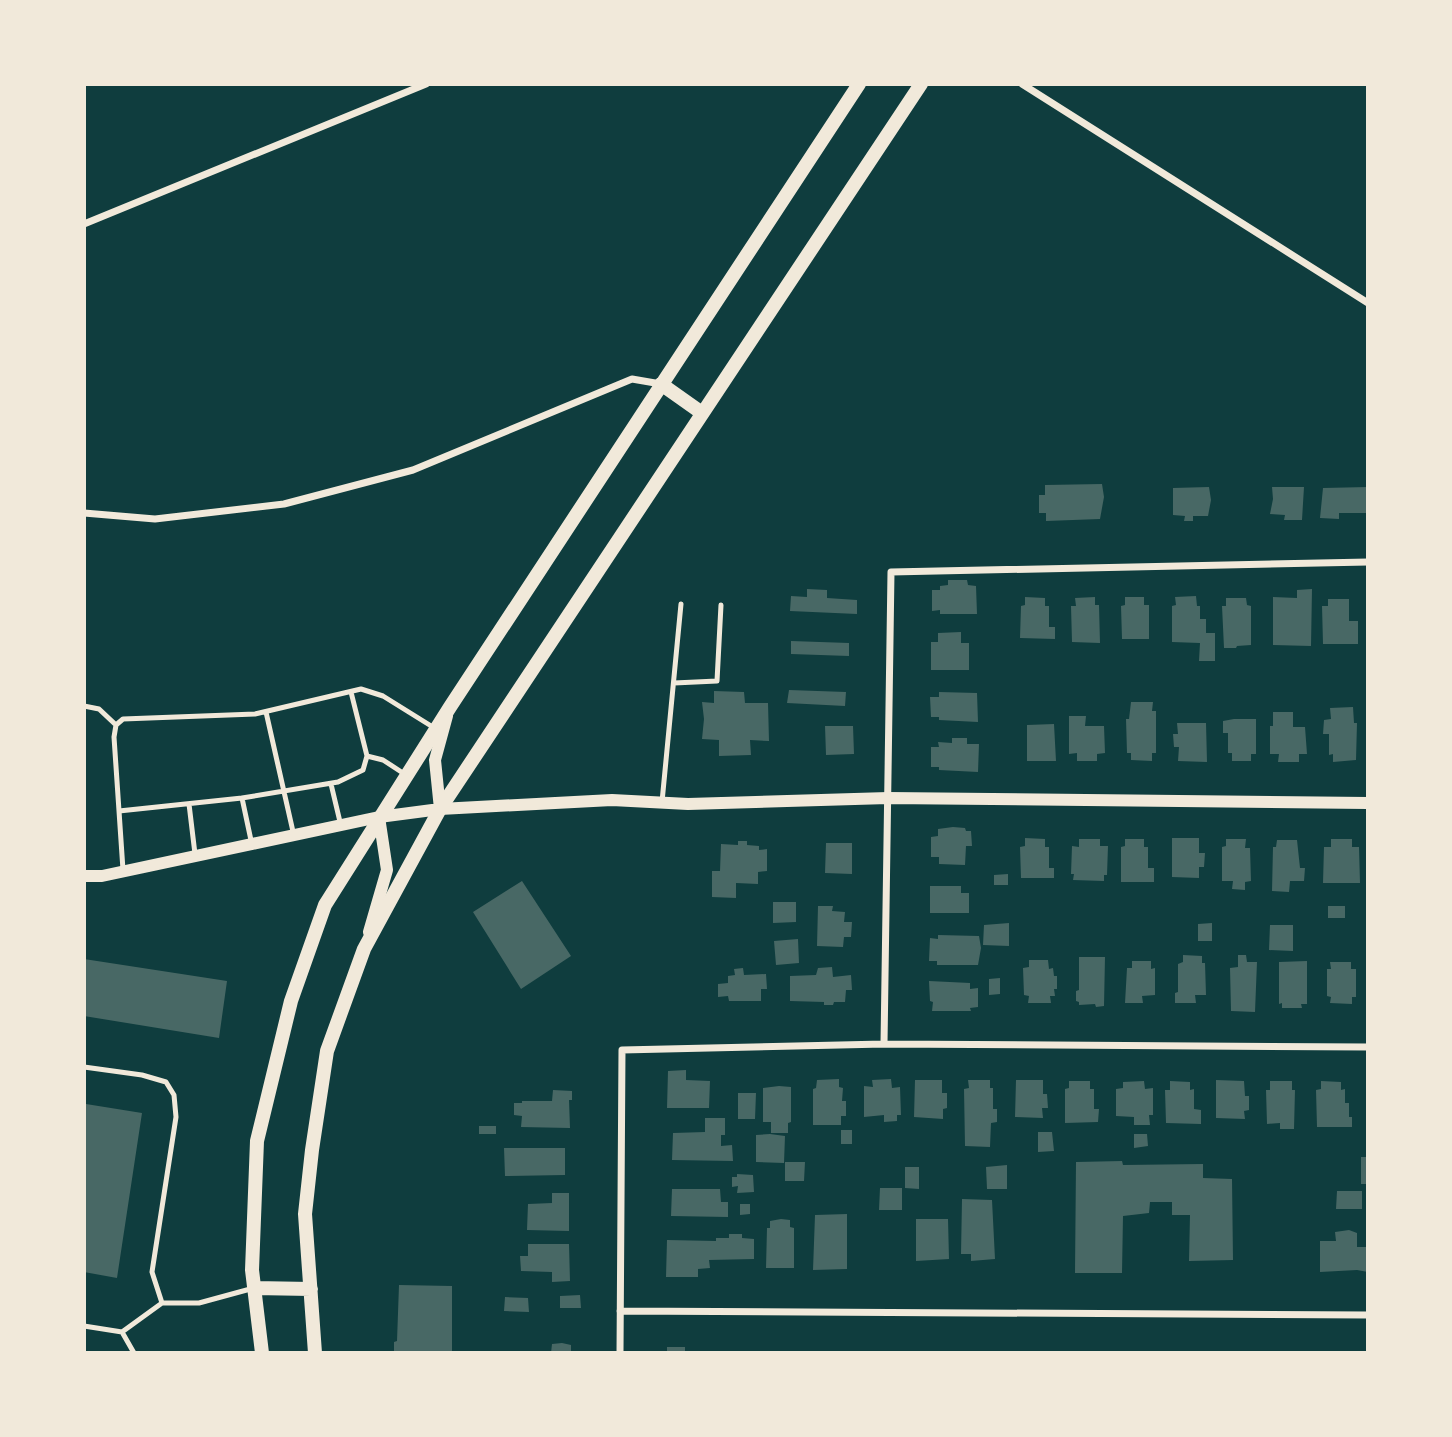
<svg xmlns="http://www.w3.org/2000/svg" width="1452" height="1437" font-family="'Work Sans',sans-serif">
  <rect width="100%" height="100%" fill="#0f3d3e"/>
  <path fill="#486865" d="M1102 484 1104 497 1100 519 1046 521V513H1039V495H1045V485Z
    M1209 487 1211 500 1208 516H1193V521H1184L1185 516 1173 515V488Z
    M1272 487H1304L1302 520H1284L1285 515 1270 514 1273 499Z
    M1368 487V513H1339V519L1320 518 1323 488Z
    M948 580H967L968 585 976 586 977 614H940V610L932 611V590H940V586L948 585Z
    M807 589 827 590V598L857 600V614L790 611 791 596 807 597Z
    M1312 589 1311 646 1273 645V597L1297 598V590Z
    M1196 596 1197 606H1200V619H1206V633H1215V661H1199L1200 643 1172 642V606L1176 605 1175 597Z
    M1025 597 1045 598V606H1049V627H1055V639L1020 638 1021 606 1025 605Z
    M1095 597V605H1099L1100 643 1072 642 1071 606H1076L1075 598Z
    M1125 597H1144V605H1149V639H1122L1121 606 1125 605Z
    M1226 598H1246L1247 605 1251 606V645L1237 646 1236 648H1224L1222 606H1226Z
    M1328 599H1349V621H1358V644H1323L1322 606H1328Z
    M961 632V643H969V670H931V642H938V633Z
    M791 641 849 643V656L791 654Z
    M789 690 846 692 845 706 787 703Z
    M714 691 744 692 745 703H768L769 741 750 740 751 755 719 756V740L702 739 704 719 702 702 714 703Z
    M939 692 977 693 978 722 939 720V717H931L930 697H939Z
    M1131 702H1153L1152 711H1156V753H1152V761L1131 760V753H1127L1126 719H1129Z
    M1353 707 1354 723H1357L1356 760 1333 762V754L1329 755V734H1323L1324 720 1331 719 1330 708Z
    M1273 712H1293V727H1305L1307 754H1299V762H1278L1279 754H1270V726H1273Z
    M1069 716H1086L1085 726H1104L1105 753 1097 754V761H1077V753L1069 754Z
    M1234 719H1256V754H1251V761H1232V753H1228V733H1223V721Z
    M1177 723H1206L1207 762 1178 761 1179 747H1174L1173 734H1178Z
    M1054 724 1056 761H1027V725Z
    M825 726H853L854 754 826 755Z
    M952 738H967V744H979L978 772 939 770V767H931V747H939L938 742 952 743Z
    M953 827 965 828 966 831H971L972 846H966L965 865 939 864V857H931V837L938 836V829Z
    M1025 838 1045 839V847H1049V868H1054V878H1021L1020 847 1025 846Z
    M1172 838H1199V853H1205L1204 867H1199V878L1172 877Z
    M1079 839H1100V846H1108L1107 875H1104V881L1073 880 1074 874H1071L1072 846 1079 847Z
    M1125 839H1144V847H1148V868H1154V882H1121V847L1125 846Z
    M1226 839H1246L1245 848H1250L1251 881 1245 882V890L1232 889 1233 881H1222V847L1226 846Z
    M1331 839H1352V847H1359L1360 883H1323L1324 847H1331Z
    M1277 840H1297L1300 868H1305L1304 881H1290L1289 892 1272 891 1273 847H1276Z
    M738 841H747V845L759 846V850L767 849V871L758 872V884L736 883V898L712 897V871H720L721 844 738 845Z
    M826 843H852V874L825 873Z
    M1008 874V885H994V875Z
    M522 881 571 956 521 989 473 912Z
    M930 886H961V893H969V913H930Z
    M773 902H796V922L773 923Z
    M818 906H833L832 911 845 912 844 922H852L851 937H844L843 947 817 946Z
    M1328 906H1345V918H1328Z
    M1009 923V946L983 945 984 925Z
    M1212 923V941H1198V924Z
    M1270 925H1293V951L1269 950Z
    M938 935 979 936 981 948 978 965H937V961H929L930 938 938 939Z
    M798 939 799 963 776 965 774 941Z
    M1183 955 1202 956V963H1205L1206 995H1195L1196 1003H1175V993L1178 992V964L1183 962Z
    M1238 955H1246L1247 962H1257L1255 1012 1231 1011 1230 968 1238 967Z
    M1079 957H1105L1104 1006 1096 1007 1095 1004 1079 1005V1002L1076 1001V991L1079 990Z
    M84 959 227 981 219 1038 84 1016Z
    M1029 960H1048L1049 969 1053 968 1054 976H1057V989H1054L1055 996H1050L1051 1003H1028L1029 996 1024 995 1023 968 1029 967Z
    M1132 961H1151V969L1155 968V995L1142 996 1143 1003H1125L1127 968H1132Z
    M1307 961V1004H1301L1302 1008H1282V1003L1279 1004V962Z
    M1330 962H1351V969H1356V997H1352V1004L1330 1003 1331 997 1327 996V969H1331Z
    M832 967 833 977 851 975 852 990H846L845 1002H834L833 1005H824V1002L790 1001V976L816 975 818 968Z
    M743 968 744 975 766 974 767 989H761V1001H729L728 996 718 997V984L728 983V976L735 975 734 969Z
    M1000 978V994L989 995V979Z
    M929 981 970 983V989L978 988V1007L970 1008 971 1011H932L933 1002 930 1001Z
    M686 1070V1080L710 1081 709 1108H667L668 1071Z
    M839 1079V1087L843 1088 842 1101H846V1116H841V1125H813V1089L816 1088 817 1080Z
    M891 1079 892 1088 900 1087 901 1115H897V1121L884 1122V1115L864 1117V1086L873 1087 872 1080Z
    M915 1080H942V1093H947V1108L943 1109V1119L914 1117Z
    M968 1080H990V1088H993V1109H997V1122L991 1123 990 1147 965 1146 964 1089 969 1088Z
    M1016 1080H1043V1094H1047L1048 1108H1042L1043 1118 1015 1117Z
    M1216 1080 1244 1081 1245 1096H1249V1110L1244 1111 1245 1119 1216 1118Z
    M1069 1081H1090V1089H1094V1109H1099L1098 1122 1065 1123V1089L1069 1088Z
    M1144 1081 1145 1089 1153 1088V1115H1149L1150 1125H1134V1117L1116 1116V1089L1123 1088V1082Z
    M1170 1081 1190 1082V1090L1194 1089V1109L1201 1110V1124L1166 1123 1165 1090H1170Z
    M1270 1081H1292V1090H1295L1294 1129H1280V1123L1267 1124 1266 1090H1270Z
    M1321 1081 1341 1082V1090L1345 1089V1103H1349V1117H1352V1127H1317L1316 1090 1321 1089Z
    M779 1086 791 1087V1122L788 1123V1133H771V1122H763V1088Z
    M553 1090 572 1091V1100H569L570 1128 521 1127 522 1116 514 1115V1103H522V1101H552Z
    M738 1093H756L755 1119H738Z
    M86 1104 142 1113 117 1278 84 1272V1119Z
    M705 1118H725V1135H721V1146L732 1145 733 1161 672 1160 673 1133 705 1132Z
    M479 1126H496V1134H479Z
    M841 1130H852V1144H841Z
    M1038 1132H1052L1054 1151 1038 1152Z
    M770 1134 785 1136 784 1163 756 1162V1135Z
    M1134 1134H1147L1148 1146 1134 1148Z
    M504 1148H565V1175L505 1176Z
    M1361 1157H1368V1184H1361Z
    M1122 1161 1123 1165 1203 1164V1178L1232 1179 1233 1260 1189 1261 1190 1215H1172V1202H1150L1149 1213 1123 1216 1122 1273H1075L1076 1162Z
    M785 1162H805L804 1181H785Z
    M1007 1165V1189H987L986 1167Z
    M905 1167H919V1189L905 1188Z
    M737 1174 753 1175 754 1192 737 1193 738 1186 732 1187V1177H737Z
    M880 1188H902V1210H879Z
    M672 1189H720L721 1202H728V1217L671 1216Z
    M1337 1191H1362V1209H1336Z
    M552 1193H569V1231L527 1230 528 1204 552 1203Z
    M962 1199 992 1200 995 1259 971 1261V1254H961Z
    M740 1204H750V1214L740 1215Z
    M847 1214V1269L813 1270 815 1215Z
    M781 1219 790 1220V1227L794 1228V1268H766L767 1228H770V1221Z
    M916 1219H948L949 1259 916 1261Z
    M1349 1230 1357 1233V1247H1368V1272L1357 1270 1320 1272V1241H1336L1335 1232Z
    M729 1234H742V1238L754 1239V1259L709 1260 710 1268 698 1269V1277H666L667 1240 716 1241V1238H729Z
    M528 1244H569L570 1281 552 1282V1272L521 1271 520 1256H528Z
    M399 1285 452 1286V1353H394V1342L397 1341Z
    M580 1295 581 1308H560V1296Z
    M505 1297 528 1298 529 1312 504 1311Z
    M562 1343 571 1345V1353H551L552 1344Z
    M667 1347H685V1353H667Z"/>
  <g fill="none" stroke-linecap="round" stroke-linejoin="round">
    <path stroke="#f1e9da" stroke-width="5" d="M674 683 717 681 721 605
      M84 706 99 709 116 725
      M266 712 294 836
      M367 756 383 760 406 775
      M331 784 341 826
      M242 798 252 845
      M662 802 681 604
      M189 804 195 854
      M119 811 242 798 338 782 363 770 367 756 351 692
      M123 870 114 737 116 725 123 719 255 714 361 689 383 696 436 729
      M84 1067 142 1075 166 1082 174 1095 176 1117 152 1272 162 1303
      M84 1326 122 1332 162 1303H199L254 1288
      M122 1332 134 1353"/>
    <path stroke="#f1e9da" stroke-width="7" d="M1022 84 1368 303
      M84 224 426 84
      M84 513 155 519 284 504 413 470 632 379 661 384
      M884 1044 891 572 1368 562
      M620 1311 1368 1315
      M620 1353 622 1050 884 1044 1368 1047"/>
    <path stroke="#f1e9da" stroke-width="12" d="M440 809 435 760 447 716
      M84 876H102L379 817 440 809 612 800 688 804 888 798 1368 803
      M369 932 387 870 379 817"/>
    <path stroke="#f1e9da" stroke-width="14" d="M661 384 702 413
      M254 1288 311 1289
      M262 1353 252 1270 257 1141 291 1001 325 905 450 707 859 84
      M315 1353 305 1214 312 1150 327 1051 364 949 440 809 921 84"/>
  </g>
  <rect width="1452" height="1437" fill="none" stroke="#f1e9da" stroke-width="172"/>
</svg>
